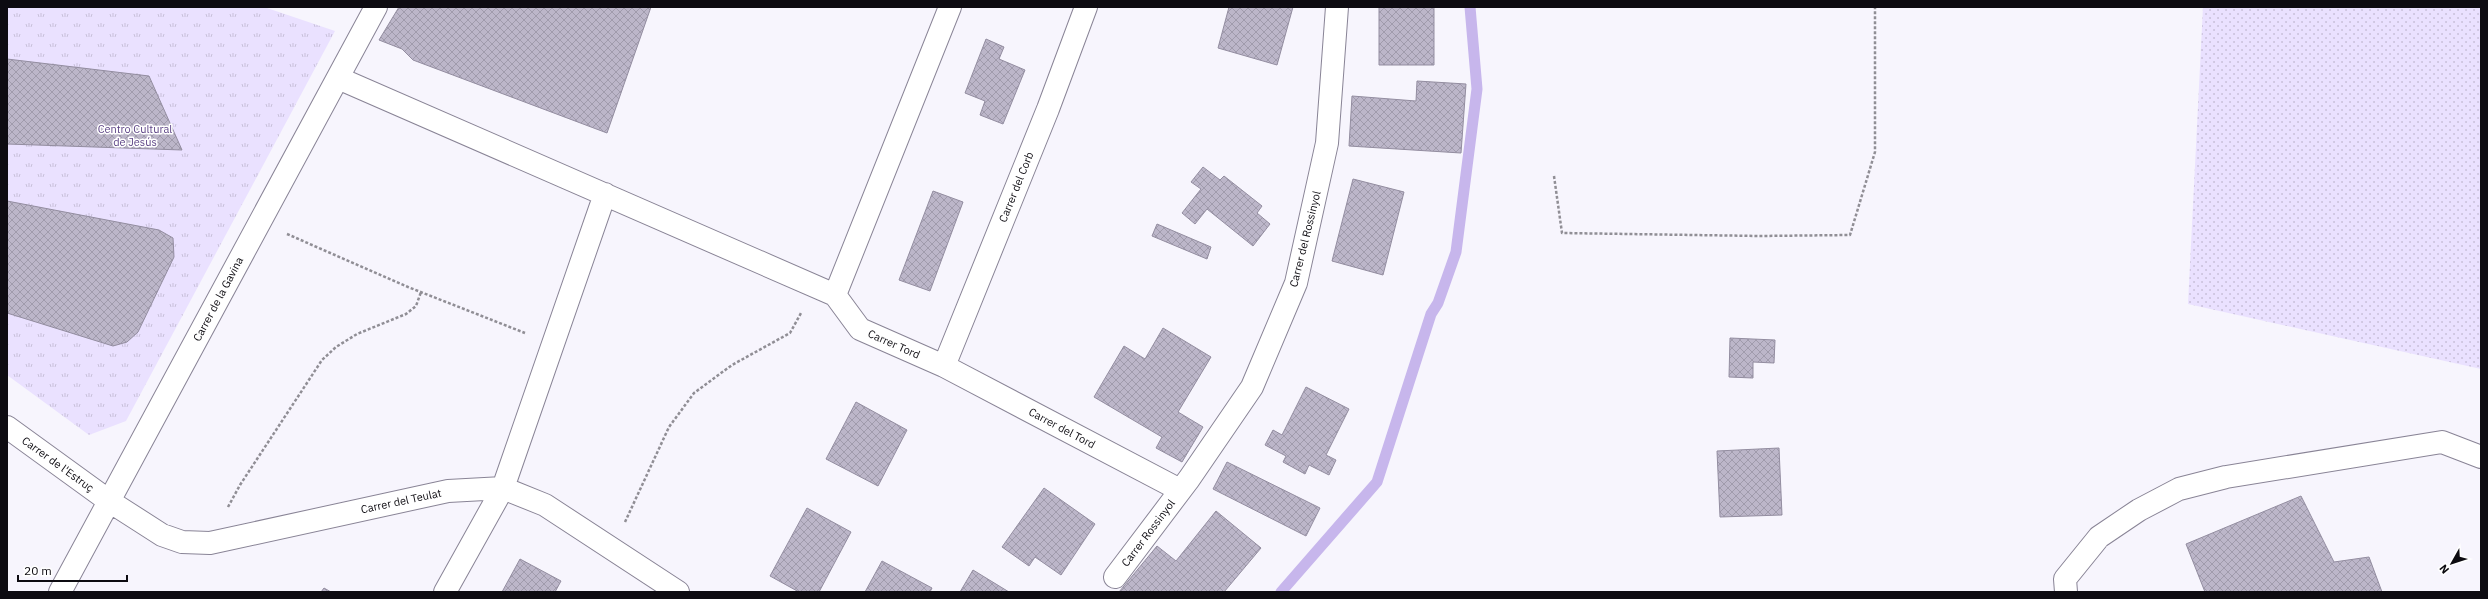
<svg xmlns="http://www.w3.org/2000/svg" width="2488" height="599" font-family="'IBM Plex Sans',sans-serif">
  <defs>
    <pattern id="grass-dots" width="8" height="8" patternUnits="userSpaceOnUse"><rect width="8" height="8" fill="#eae1ff"/><path d="M2 2h.1M6 6h.1" fill="none" stroke="#c8c0da" stroke-width="1.8" stroke-linecap="round"/></pattern>
    <pattern id="park-tufts" width="24" height="20" patternUnits="userSpaceOnUse"><rect width="24" height="20" fill="#eae1ff"/><path d="M3 7l-1-3M5 7V3M7 7l1-3M15 17l-1-3M17 17v-4M19 17l1-3" fill="none" stroke="#c8c0da"/></pattern>
    <pattern id="building-cross-hatch" width="8" height="8" patternUnits="userSpaceOnUse"><rect width="8" height="8" fill="#bcb6c9"/><path d="M0 0l8 8M0 8l8-8" fill="none" stroke="#a09bac"/></pattern>
  </defs>
  <rect width="100%" height="100%" fill="#f7f5fd"/>
  <path fill="url(#grass-dots)" d="M2203 7H2481V369L2188 304Z"/>
  <path fill="url(#park-tufts)" d="M7 7H264L335 31 126 421 89 435 7 375Z"/>
  <g fill="none" stroke-linecap="round" stroke-linejoin="round">
    <path stroke="#c7b6ec" stroke-width="11" d="M1281 592 1377 482 1431 314 1438 303 1456 252 1477 89 1470 7"/>
  </g>
  <path fill="url(#building-cross-hatch)" stroke="#938da0" d="M399 7H651L607 133 413 60 402 49 379 40Z
    M1229 7H1293L1277 65 1218 48Z
    M1379 7H1434V65H1379Z
    M986 39 1004 47 999 59 1025 70 1003 124 980 115 985 101 965 93Z
    M7 59 149 76 182 150 7 144Z
    M1417 81 1466 84 1461 153 1349 146 1352 96 1416 101Z
    M1203 167 1220 180 1224 176 1262 206 1257 213 1270 224 1253 246 1207 209 1195 224 1182 213 1201 189 1191 182Z
    M1353 179 1404 192 1383 275 1332 261Z
    M933 191 963 202 930 291 899 280Z
    M7 201 159 230 173 238 174 257 138 332 127 342 113 346 7 313Z
    M1157 224 1211 247 1207 259 1152 236Z
    M1163 328 1211 357 1178 412 1203 427 1182 462 1156 448 1162 437 1094 397 1124 346 1145 359Z
    M1730 338 1775 340 1774 363 1753 362V378L1729 377Z
    M1306 387 1349 409 1326 455 1336 460 1329 475 1309 465 1305 474 1283 462 1286 456 1265 445 1273 430 1282 435Z
    M856 402 907 430 878 486 826 459Z
    M1779 448 1782 515 1720 517 1717 451Z
    M1227 462 1320 508 1306 536 1213 489Z
    M1044 488 1095 524 1061 575 1035 557 1029 566 1002 547Z
    M2301 496 2334 562 2369 557 2382 592H2205L2186 544Z
    M807 508 851 532 819 592H799L770 576Z
    M1216 511 1261 548 1224 592H1119L1157 546 1176 561Z
    M520 559 561 581 555 592H502Z
    M882 561 932 588 930 592H865Z
    M973 570 1009 592H960Z
    M324 588 331 592H321Z"/>
  <g fill="none" stroke-linecap="round" stroke-linejoin="round">
    <defs>
      <path id="minor" d="M338 78 835 295 950 7
        M835 295 860 329 944 366 1180 490
        M944 366 1048 109 1086 7
        M7 427 109 501 162 535 182 542 210 543 448 491 503 488 545 505 678 592
        M1115 577 1189 479 1252 387 1296 283 1327 143 1337 7
        M60 592 376 7
        M445 592 503 488 605 194
        M2066 592 2065 579 2099 537 2139 510 2179 489 2226 477 2442 442 2481 457"/>
    </defs>
    <use href="#minor" stroke="#898496" stroke-width="24"/>
    <path stroke="#908e95" stroke-width="2.5" stroke-dasharray="3 2" stroke-linecap="butt" d="M1554 176 1562 233 1760 236 1850 235 1875 152V7
      M287 234 408 287 525 333
      M228 507 240 485 322 360 336 347 357 334 406 314 416 306 421 292
      M625 522 669 427 694 393 732 365 790 333 801 313"/>
    <use href="#minor" stroke="#fff" stroke-width="22"/>
  </g>
  <g text-anchor="middle" stroke-width="3" stroke-linejoin="round" paint-order="stroke">
    <g font-size="11" fill="#5c4385" stroke="#fff">
      <text x="135" y="133">Centro Cultural<tspan x="135" dy="13">de Jesús</tspan></text>
    </g>
    <g font-size="11" fill="#0d0b11" stroke="#fff">
      <text transform="translate(1016 187) rotate(-68)" y="4">Carrer del Corb</text>
      <text transform="translate(1305 239) rotate(-76)" y="4">Carrer del Rossinyol</text>
      <text transform="translate(218 299) rotate(-62)" y="4">Carrer de la Gavina</text>
      <text transform="translate(894 344) rotate(24)" y="4">Carrer Tord</text>
      <text transform="translate(1062 428) rotate(28)" y="4">Carrer del Tord</text>
      <text transform="translate(58 464) rotate(36)" y="4">Carrer de l'Estruç</text>
      <text transform="translate(401 501) rotate(-12)" y="4">Carrer del Teulat</text>
      <text transform="translate(1148 533) rotate(-53)" y="4">Carrer Rossinyol</text>
    </g>
  </g>
  <rect width="2488" height="599" fill="none" stroke="#0d0b11" stroke-width="16"/>
  <g transform="translate(2452 563) rotate(231)" stroke="#ffffff" stroke-width="3" paint-order="stroke">
  <path d="M0-3L7 15L0 10L-7 15Z" fill="#0d0b11"/>
  <text y="-6" font-size="11" font-weight="bold" text-anchor="middle" fill="#0d0b11">N</text>
  </g>
  <path d="M18 575v6h109v-6" fill="none" stroke="#0d0b11" stroke-width="2"/>
  <text x="24" y="575" font-size="12" fill="#0d0b11" stroke="#ffffff" stroke-width="3" paint-order="stroke">20 m</text>
</svg>
